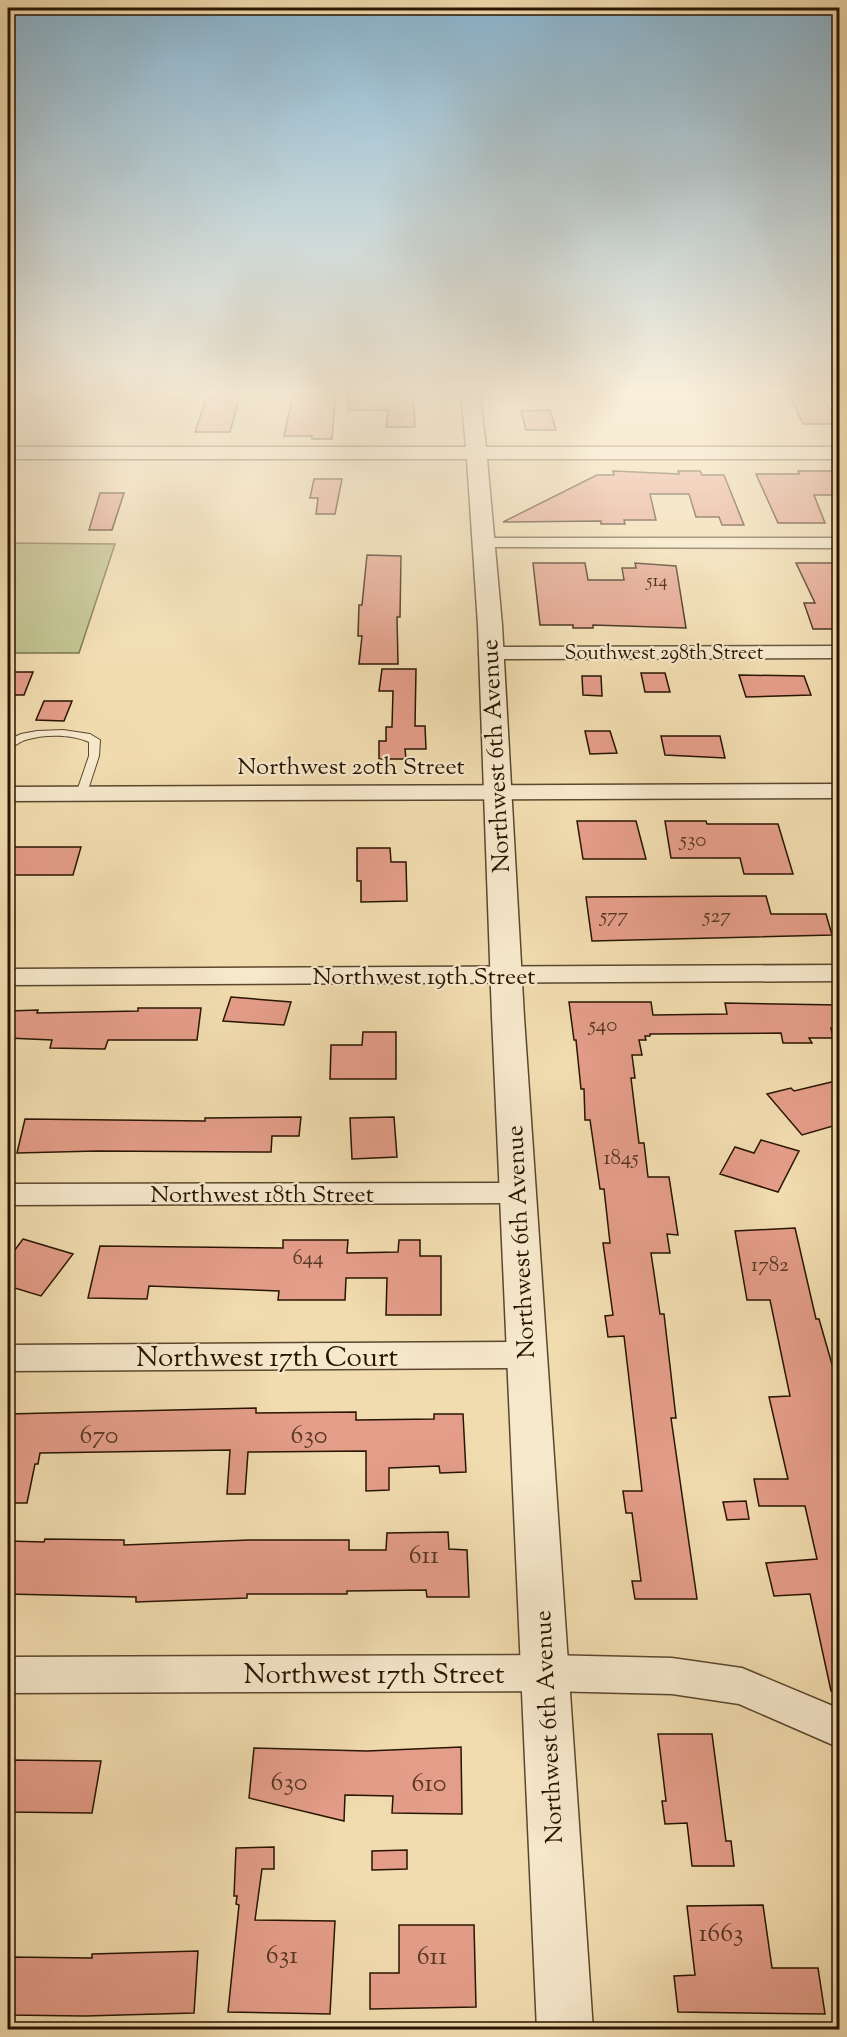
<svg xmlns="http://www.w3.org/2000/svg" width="847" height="2037" font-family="'Sorts Mill Goudy',serif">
  <rect width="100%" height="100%" fill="#f1dcaf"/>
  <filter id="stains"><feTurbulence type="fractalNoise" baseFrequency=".00333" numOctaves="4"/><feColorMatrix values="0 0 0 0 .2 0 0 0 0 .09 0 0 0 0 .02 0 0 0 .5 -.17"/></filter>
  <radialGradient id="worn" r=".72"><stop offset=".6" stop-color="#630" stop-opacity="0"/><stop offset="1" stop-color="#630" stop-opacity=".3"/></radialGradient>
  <path fill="#bcc089" stroke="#726a46" stroke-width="1.5" d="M8 543 115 544 79 653H8Z"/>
  <path fill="#e49d89" stroke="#281502" stroke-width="1.5" d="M348 391 413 394 415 427H386L388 410H348Z
    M788 391H820L838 424H803Z
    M336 393 332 439H312V436H284L293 394Z
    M207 396H240L230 432H195Z
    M550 410 556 430H526L521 411Z
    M613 471 679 474 678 471H700L702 475H724L744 525H722L719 517H696L689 494H650L656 520H624L625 524H601V521L503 522 597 475H614Z
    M798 471H840V495H814L825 523H778L756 474H799Z
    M314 479H342L335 514H316L318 498H310Z
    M100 493H124L112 530H89Z
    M367 555 401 556 400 617H397L398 664H359L362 636H358L359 605H362Z
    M533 563H585L588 580H624L622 568H636L635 563 676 566 686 628 593 625V628H573V625H540Z
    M796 563H840V629H813L804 603H815Z
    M382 669H416L415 726H425L426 749H405L406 759H379V741H386V727H392L393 691H379Z
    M8 672H33L24 695H8Z
    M641 673H665L670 692H645Z
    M739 675 804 676 811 695 746 697Z
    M582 676H601L602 696 583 695Z
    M44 701H72L64 721 36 720Z
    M585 731H610L617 753 590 754Z
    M661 736H720L725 758 665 755Z
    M577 821H636L646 859H583Z
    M665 821H706L707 824H778L793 874H744L740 858H671Z
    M8 847H81L73 875H8Z
    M357 848H390L391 862H406L407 901 361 902V881H357Z
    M766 896 771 914H826L832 935 592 941 586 897Z
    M231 997 291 1002 284 1025 223 1021Z
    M569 1002H651L653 1015 727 1014 725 1003 840 1005V1029L831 1028 833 1038H809L812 1043H783L781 1033 650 1034V1036H645L646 1040H639L642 1055H632L635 1078H631L639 1143H644L648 1177H669L678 1235 667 1234 670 1253H651L660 1314H664L676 1418H671L697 1599H635L632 1581H641L632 1513H626L623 1491H642L624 1336 608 1337 605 1316 613 1315 603 1243H610L604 1189H600L590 1120H585L584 1089H581L576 1040H574Z
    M138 1008H201L197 1040H108L105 1049 50 1048 52 1040 8 1038V1011L38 1010 37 1013 138 1011Z
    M363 1032H396V1079H330L331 1045H362Z
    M840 1080V1124L802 1135 767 1094 791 1088 794 1091Z
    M301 1117 299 1136H272L271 1152 97 1151 17 1153 25 1119 205 1121V1118Z
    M394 1117 397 1157 352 1159 350 1118Z
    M761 1140 799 1151 778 1192 720 1174 735 1147 754 1153Z
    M795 1228 816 1319H819L840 1392V1690L831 1691 810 1594 774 1596 766 1563 817 1559 805 1506H759L754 1479H788L769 1397 790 1396 770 1300H747L735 1231Z
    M23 1239 73 1254 41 1296 8 1286V1259Z
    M283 1240H348L347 1253 398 1252 399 1240H420V1256H441V1315H386L387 1278H346L345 1300H278L279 1291 149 1286 147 1299 88 1298 100 1246 283 1248Z
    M256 1408V1413L356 1412V1420L434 1419V1414H463L466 1472 440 1473 439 1466 389 1468V1490L366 1491V1451L248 1452 245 1494H227L230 1450 40 1453 38 1464H35L27 1503H8L13 1464H8V1414Z
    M746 1501 749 1519 727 1520 723 1502Z
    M448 1532 449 1549 467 1550 469 1597H427L426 1590 347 1591V1594H247V1598L136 1602V1597L8 1594V1541L44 1542 45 1539 124 1540V1545L249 1540H349V1550H386L387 1533Z
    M658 1734H712L726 1841H731L734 1866H692L687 1823 665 1824 662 1801H666Z
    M461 1747 462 1814 392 1813 393 1796 345 1795 344 1821 249 1798 254 1748 367 1751Z
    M8 1760 101 1761 92 1813 8 1812Z
    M274 1847V1869H262L255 1920 335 1921 330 2014 228 2012 239 1905 236 1904 237 1896H234L236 1848Z
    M407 1850V1869L372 1870V1851Z
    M763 1905 772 1968H818L825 2014 678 2012 674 1976 695 1975 687 1906Z
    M399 1925H474L476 2007 370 2009V1973H399Z
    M198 1951 194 2013 85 2016 8 2015V1957L92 1958V1954Z"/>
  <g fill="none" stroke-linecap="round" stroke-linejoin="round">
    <defs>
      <path id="service" d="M63 730 90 734 100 740 99 756 86 796 82 797 76 794 89 756V742C71 734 45 734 25 740 19 742 14 747 8 748V740L21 734 37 731Z"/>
      <path id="minor" d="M484 538H840V548L478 547 475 543Z
        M840 646V658L489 659 482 657 479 653 482 649 489 647Z
        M840 784V798L8 801V787Z
        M840 965V981L8 985V969Z
        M517 1183 528 1186 532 1193 528 1200 517 1203 8 1205V1184Z
        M526 1342 538 1346 543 1355 538 1364 526 1368 8 1371V1345Z
        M545 1655 672 1658 742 1668 840 1709V1748L739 1704 672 1694 545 1691 8 1693V1657Z"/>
      <path id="tertiary" d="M461 391H479L486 447H840V459H487L502 625 524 1017 593 2030H537L492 1017 478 625 467 459H8V447H466Z"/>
    </defs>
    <use href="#service" stroke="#5a472d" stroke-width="2"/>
    <use href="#minor" stroke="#5a472d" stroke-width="3"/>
    <use href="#tertiary" stroke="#5a472d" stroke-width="3"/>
    <use href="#service" fill="#f6e8cb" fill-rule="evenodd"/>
    <use href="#minor" fill="#f6e8cb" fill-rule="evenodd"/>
    <use href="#tertiary" fill="#f6e8cb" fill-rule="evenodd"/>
  </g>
  <linearGradient id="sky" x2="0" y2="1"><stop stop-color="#89b6d2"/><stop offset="0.58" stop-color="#f9efdb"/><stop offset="1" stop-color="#f9efdb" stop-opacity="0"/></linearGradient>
  <rect width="847" height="676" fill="url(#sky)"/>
  <g text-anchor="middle" stroke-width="4.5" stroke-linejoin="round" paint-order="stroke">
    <g font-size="18" fill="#573724">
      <text x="657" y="586">514</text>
    </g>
    <g font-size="20" fill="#281502" stroke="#f6e8cb">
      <text x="664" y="659">Southwest 298th Street</text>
    </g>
    <g font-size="21" fill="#573724">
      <text x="693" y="846">530</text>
      <text x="614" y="922">577</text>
      <text x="717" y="922">527</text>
      <text x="603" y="1031">540</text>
      <text x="621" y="1164">1845</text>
      <text x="308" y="1264">644</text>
      <text x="770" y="1271">1782</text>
    </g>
    <g font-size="24" fill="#281502" stroke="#f6e8cb">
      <text transform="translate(495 756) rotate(-93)" y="8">Northwest 6th Avenue</text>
      <text x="351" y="774">Northwest 20th Street</text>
      <text x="424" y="984">Northwest 19th Street</text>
      <text x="262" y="1202">Northwest 18th Street</text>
      <text transform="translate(520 1242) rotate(-93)" y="8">Northwest 6th Avenue</text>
      <text transform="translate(548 1727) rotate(-93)" y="8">Northwest 6th Avenue</text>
    </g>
    <g font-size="26" fill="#573724">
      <text x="99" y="1443">670</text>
      <text x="309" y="1443">630</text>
      <text x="424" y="1563">611</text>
      <text x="289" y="1790">630</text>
      <text x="429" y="1791">610</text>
      <text x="721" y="1941">1663</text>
      <text x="282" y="1963">631</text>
      <text x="432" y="1964">611</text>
    </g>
    <g font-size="28" fill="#281502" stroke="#f6e8cb">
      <text x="267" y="1366">Northwest 17th Court</text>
      <text x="374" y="1683">Northwest 17th Street</text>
    </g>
  </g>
  <rect width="847" height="2037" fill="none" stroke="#f1dcaf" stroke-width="30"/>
  <rect x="9" y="9" width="829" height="2019" fill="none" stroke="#281502" stroke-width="3"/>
  <rect x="15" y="15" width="817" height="2007" fill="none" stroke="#281502" stroke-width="1.5"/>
  <rect width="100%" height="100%" filter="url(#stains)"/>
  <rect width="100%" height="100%" fill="url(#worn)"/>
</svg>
